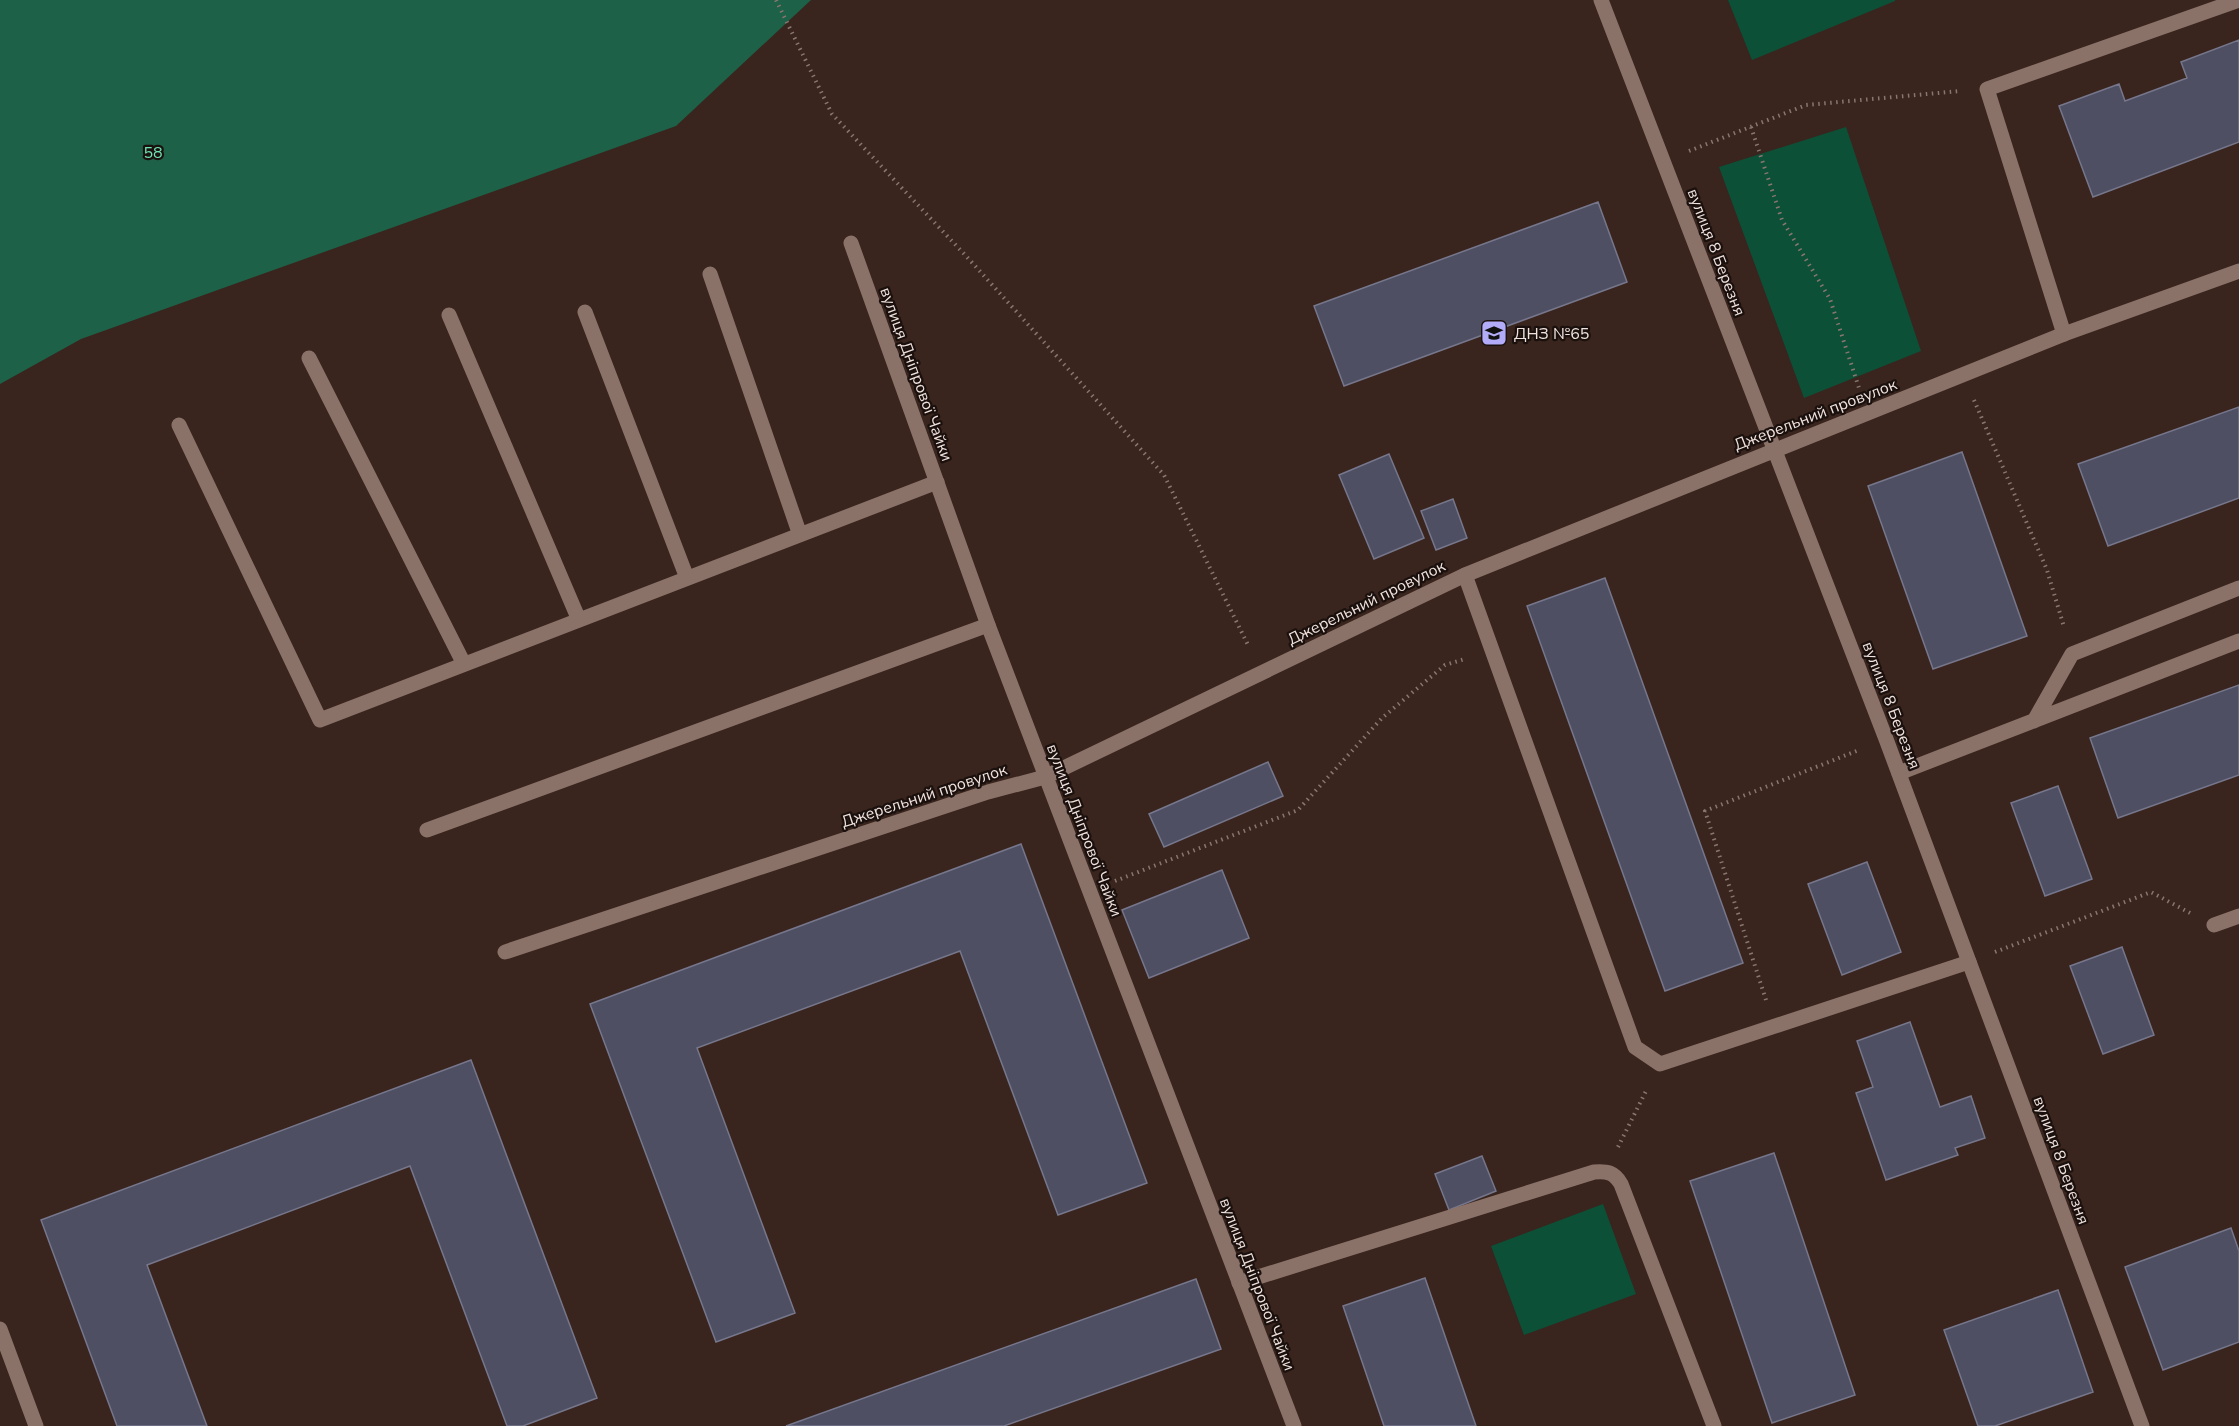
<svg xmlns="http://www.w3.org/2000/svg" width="2239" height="1426" font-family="'Nunito Sans',sans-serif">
  <rect width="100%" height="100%" fill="#39251d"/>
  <path fill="#0c5038" d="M1728 0H1895V1L1752 60Z
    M1846 127 1921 351 1804 398 1719 167Z
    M1603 1204 1636 1294 1524 1335 1491 1246Z"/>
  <path fill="#1d6148" d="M0 0H811L676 126 81 339 0 384Z"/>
  <path fill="#4f4f63" stroke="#76768c" stroke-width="1.5" d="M2239 40V142L2093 197 2059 106 2119 84 2125 101 2187 78 2181 62Z
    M1598 202 1627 282 1344 386 1314 306Z
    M2239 407V498L2108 546 2078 464Z
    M1962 452 2027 636 1933 669 1868 486Z
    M1389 454 1424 538 1374 559 1339 475Z
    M1453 499 1467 538 1436 550 1421 511Z
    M1605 578 1743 963 1665 991 1527 606Z
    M2239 685V775L2118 818 2090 738Z
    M1268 762 1283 796 1164 847 1149 814Z
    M2058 786 2092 879 2045 896 2011 803Z
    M1021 844 1147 1183 1058 1215 960 951 697 1048 795 1313 716 1342 590 1004Z
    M1867 862 1901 952 1842 975 1808 884Z
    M1222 870 1249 938 1149 978 1122 910Z
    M2122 947 2154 1035 2103 1054 2070 966Z
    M1910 1022 1940 1107 1971 1096 1985 1138 1955 1148 1958 1155 1886 1180 1856 1093 1873 1087 1857 1041Z
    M471 1060 597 1398 523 1426H507L410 1166 147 1265 207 1426H117L41 1220Z
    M1774 1153 1855 1395 1772 1423 1690 1181Z
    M1482 1156 1496 1191 1449 1210 1435 1174Z
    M2231 1228 2239 1251V1342L2163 1370 2125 1267Z
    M1425 1278 1476 1426H1384L1343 1306Z
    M1196 1279 1221 1349 1004 1426H786Z
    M2058 1290 2093 1392 1995 1426H1978L1944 1330Z"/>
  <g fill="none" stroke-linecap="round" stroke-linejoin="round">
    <path stroke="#88766f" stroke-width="4" stroke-dasharray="1.5 4.5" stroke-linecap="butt" d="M776 0 832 114 967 257 1164 475 1249 647
      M1751 127 1782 220 1830 299 1859 388
      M1689 151 1806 105 1960 91
      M1974 400 2047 570 2064 627
      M1115 881 1298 810 1382 718 1445 665 1465 659
      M1995 952 2151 892 2190 913
      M1766 1000 1705 811 1859 750
      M1618 1147 1647 1089"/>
    <path stroke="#8a7269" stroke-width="15" d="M710 274 800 535
      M585 312 687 578
      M449 315 579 620
      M2064 334 1987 89 2239 0
      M309 358 464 664
      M179 425 320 720 937 482
      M1465 575 1635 1047 1660 1064 1969 962
      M2034 721 2072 654 2239 588
      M1899 773 2239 641
      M427 830 988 625
      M2214 925 2239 916
      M1239 1283 1594 1172C1607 1171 1614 1172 1621 1184L1714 1426"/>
    <path stroke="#8a7269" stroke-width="15" d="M1601 0 1886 739 2142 1426
      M851 243 988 625 1294 1426
      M505 952 988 792 1045 777 1465 575 2064 334 2239 271
      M0 1329 36 1426"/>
  </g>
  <defs>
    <symbol id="school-square" viewBox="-11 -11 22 22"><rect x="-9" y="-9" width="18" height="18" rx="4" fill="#b3acf9" stroke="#1a100d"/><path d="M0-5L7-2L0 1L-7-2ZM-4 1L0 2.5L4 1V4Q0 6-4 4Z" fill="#111"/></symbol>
  </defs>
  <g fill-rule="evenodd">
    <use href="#school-square" x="1479" y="318" width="30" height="30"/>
  </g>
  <g text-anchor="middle" stroke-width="4.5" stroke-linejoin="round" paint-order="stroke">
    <g font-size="16" fill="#6de6b5" stroke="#1a100d">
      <text x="153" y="158">58</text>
    </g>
    <g font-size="16" fill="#f1e2dd" stroke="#1a100d">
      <text transform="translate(1717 252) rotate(69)" y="6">вулиця 8 Березня</text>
      <text transform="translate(917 374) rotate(70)" y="6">вулиця Дніпрової Чайки</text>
      <text transform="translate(1815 414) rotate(-21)" y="6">Джерельний провулок</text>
      <text transform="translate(1366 602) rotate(-26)" y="6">Джерельний провулок</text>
      <text transform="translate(1892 705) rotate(69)" y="6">вулиця 8 Березня</text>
      <text transform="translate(924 795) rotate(-18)" y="6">Джерельний провулок</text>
      <text transform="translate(1085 830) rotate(69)" y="6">вулиця Дніпрової Чайки</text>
      <text transform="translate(2062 1160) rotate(70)" y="6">вулиця 8 Березня</text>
      <text transform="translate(1258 1284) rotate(69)" y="6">вулиця Дніпрової Чайки</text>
    </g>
    <g font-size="16" fill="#f1e2dd" stroke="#1a100d" text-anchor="start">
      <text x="1514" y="339">ДНЗ №65</text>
    </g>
  </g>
</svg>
